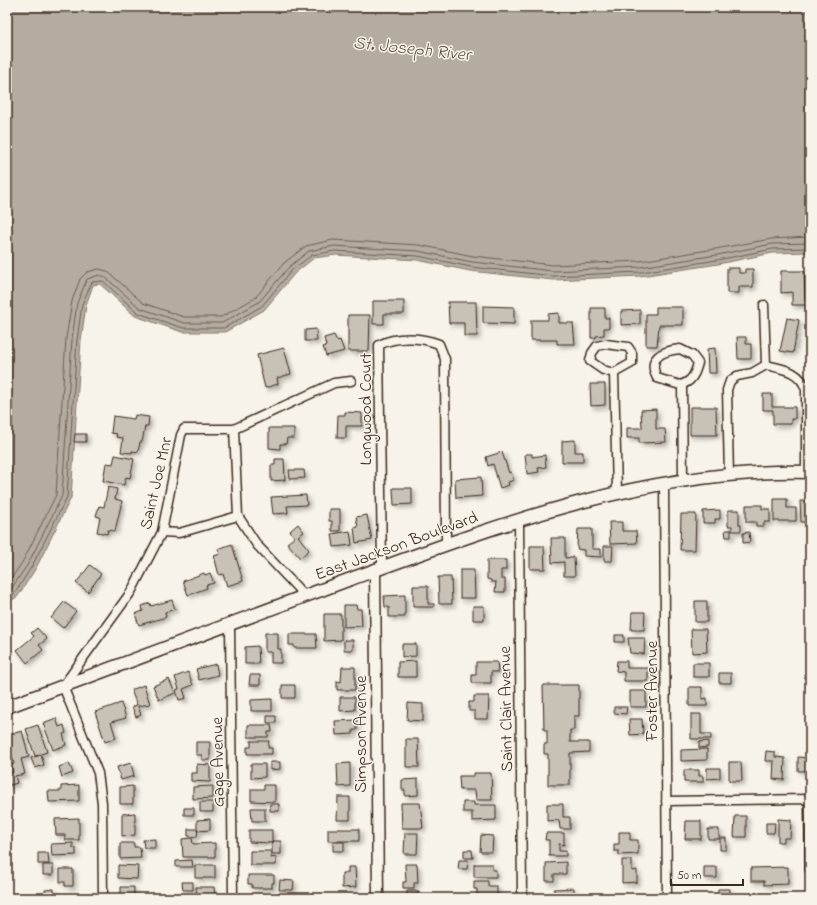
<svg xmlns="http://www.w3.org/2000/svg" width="817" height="905" font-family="'Indie Flower',sans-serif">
  <defs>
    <filter id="shadow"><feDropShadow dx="3" dy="3" stdDeviation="2" flood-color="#0004"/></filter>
  </defs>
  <rect width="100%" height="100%" fill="#f7f3e8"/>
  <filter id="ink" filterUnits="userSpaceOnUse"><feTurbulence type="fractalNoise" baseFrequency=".025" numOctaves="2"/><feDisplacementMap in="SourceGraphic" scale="8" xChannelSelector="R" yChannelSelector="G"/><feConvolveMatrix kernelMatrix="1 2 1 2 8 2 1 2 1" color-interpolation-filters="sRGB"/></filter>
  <g filter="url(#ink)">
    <path fill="#b4aca0" stroke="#84786c" d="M7 7H810V252L773 253 718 264 641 276 553 280 470 271 417 260 336 255 314 258 295 273 264 310 225 332H182L135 316 100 284 93 285 86 305 81 340 71 498 36 568 18 596 7 604Z"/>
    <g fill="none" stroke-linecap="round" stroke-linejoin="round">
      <path stroke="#6b5e52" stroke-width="1" d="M7 585 23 561 56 495 66 338 72 301 80 279 87 272 99 269 107 271 143 303 184 317H221L255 298 284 263 306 246 333 240 419 245 473 256 553 265 640 261 715 249 771 239 810 237
        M7 593 11 589 28 564 62 496 72 339 77 303 87 279 99 275 105 277 140 308 184 323H222L259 302 289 267 309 251 334 246 418 251 472 262 553 271 640 267 717 255 772 244 810 243
        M7 599 15 593 32 566 67 497 77 340 82 304 92 282 103 281 138 313 183 328H224L262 306 292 270 312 255 335 251 418 256 471 267 553 276 641 272 717 260 773 249 810 248"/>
    </g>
    <path fill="#c8c1b6" stroke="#3b2a1e" filter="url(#shadow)" d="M727 268H739V273H745V269H753V287H739V293H727Z
      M781 271H804L805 300H808V305H792V292L781 293Z
      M373 301H404V314H384V324H373Z
      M448 302H476L477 336H464V323H449Z
      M483 306 514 307V324L483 323Z
      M656 307H683V325H659L657 346H646V314H656Z
      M591 308H605V318H609V328H604V335L596 336V338H591Z
      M640 310V324L621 325V311Z
      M559 313V323H573L575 344H557V340H531V320H548V314Z
      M348 315H370L369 351H348Z
      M787 318 799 320 793 353 780 351Z
      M316 329 317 341H305V330Z
      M334 335 337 341 340 340 344 351 326 356 323 347 326 346 324 338Z
      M737 337H746V344H751V359H738Z
      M284 348 291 374 277 378 278 384 265 388 257 355Z
      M715 348 716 373H708L707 349Z
      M590 384H605V405L591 406Z
      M763 394H772V407H795V419H791V424H773V410H763Z
      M690 407H716L717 435H690Z
      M656 409V429H665L666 442 639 443V438H627V428H642L641 410Z
      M345 412 362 413V426H346V438H337L338 415H345Z
      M135 415 149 417 148 426H145L142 442H140L138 452 132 451V453L121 452 123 438 116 437 117 434 111 433 113 416 134 419Z
      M269 428H294V438H287L286 444H280V449L269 448Z
      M75 434H86V442H74Z
      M575 440V452H583V462H562V441Z
      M502 452 509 473 511 472 514 480 508 482 509 485 500 488 493 464 488 466 486 457Z
      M525 454H532V457L545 455 546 467 538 468 539 472 527 474Z
      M115 455 134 459 130 478 126 477 124 485 103 481 106 463 113 464Z
      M275 459H284L285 480 271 481V465H275Z
      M289 470H304L305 478 290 479Z
      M481 477 482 496 456 498 455 479Z
      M108 487 117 489 115 499 122 501 115 531 108 530 107 534 97 532 100 517 96 516 99 506 104 507Z
      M393 488H412V504L394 505Z
      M306 495 307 505 287 506 288 513 273 514 271 497Z
      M774 499H787V508H796V521H774Z
      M800 501H810V522H801Z
      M746 505H762V509H770V522H764V526H756V522H746Z
      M329 509H340V531H332V521H329Z
      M720 510V519H715V523H703V511Z
      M728 510H739V525H741V531H732V526H728Z
      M681 514H696L695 550H680Z
      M367 515 372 540 356 543 354 528 358 527 356 517Z
      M609 522H622V531H636L637 543 610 544Z
      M298 524 304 532 298 536 309 550 300 558 287 543 295 537 290 531Z
      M578 529H592V549H601V557L584 556V550L577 549Z
      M725 530H731V537H726Z
      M350 531 352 545 334 547 332 534Z
      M749 532 750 542 743 543V533Z
      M551 538H565V558L574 557 575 576H564V562L552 563Z
      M232 544 243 581 227 586 223 574 219 575 214 556 220 554 218 549Z
      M530 546H544L545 569H530Z
      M604 546H613L612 561H604Z
      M487 560H506V570H501V579H505V592H495L496 582H491V580L487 579Z
      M90 565 101 574 88 592 76 583Z
      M460 570H474L475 598H460Z
      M204 573 205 575 210 573 214 583 206 585 207 588 188 595 183 581Z
      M438 577H451L452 604H439Z
      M413 586H428V604H434V607H413Z
      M405 595V617H389V607H385L384 596Z
      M172 600 175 609 165 612 166 617 139 625 135 614 143 611 142 606 150 603 151 606Z
      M695 601H707V622H695Z
      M64 602 76 611 63 628 51 618Z
      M344 605H356L357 609H361L362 626 344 627Z
      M473 606H484V620H473Z
      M632 612H645L644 630H631Z
      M324 614H341V640L324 641Z
      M37 628 47 639 39 645 43 650 27 663 17 650 34 636 31 633Z
      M691 629H706L707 652 692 653Z
      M265 633H278V649H281V663H271V652H265Z
      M289 634H316L317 648H294V645H289Z
      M615 635H624V642H615Z
      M628 638H645L644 654 630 653Z
      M344 640H353V650H344Z
      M402 644H416V656L402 657Z
      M258 646 259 664H245V647Z
      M416 661V677H398V662Z
      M617 661H627V668H648V681H624V672L616 671Z
      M476 662H497L498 672H491V683H472V675H476Z
      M693 663H709V677H693Z
      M216 664 218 675 199 680 196 669Z
      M342 667H355V690H337V681L341 682Z
      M188 672 193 685 183 689 186 698 179 700 176 690 179 689 175 677Z
      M719 673H731V683H719Z
      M250 675H260V685H249Z
      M169 679 175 693 159 700 153 686Z
      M144 685 150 704 138 706 141 715 136 717 132 707 137 705 131 690Z
      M282 685H295V698H282Z
      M543 685H579V716H574V730H570V742H589V752L570 753V785H548V754H544V744H547V730H544Z
      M689 687H702V699L707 698V706H689Z
      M630 691H646V707H630Z
      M474 696H489L488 719H475V711H469V702H474Z
      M340 697H355V710L340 711Z
      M272 699V711H251V700Z
      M121 703 126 718 111 722 116 738 105 742 95 712Z
      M408 703 423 704V721L407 720Z
      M614 707H627L626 714 614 713Z
      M691 714H701V734H711V739H691Z
      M267 716H276V723H267Z
      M56 718 59 727 64 725 66 733 63 734 66 745 53 750 43 723Z
      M629 719H642L643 734 630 735Z
      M357 720V730H353V734L336 735 335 721Z
      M38 725 47 752 35 756 26 729Z
      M248 725H271L272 732H268V737H248Z
      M22 731 29 757 21 759 25 774 15 776 17 783 7 786V774L13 772 11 765 14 764 7 735Z
      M406 739H418L419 767H406Z
      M251 741H269L268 748H272V754H247V747H251Z
      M708 741V747L699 748V742Z
      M196 742H210V760H202V755H196Z
      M707 749V760L681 761V750Z
      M766 751 775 752V757L785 758 784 780 773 779 774 761H765Z
      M41 755 44 765 35 768 31 758Z
      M798 757 810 758V771H798Z
      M270 762H280V769L270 770Z
      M729 762H741L742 781H729Z
      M69 763 73 773 62 777 59 767Z
      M131 763 134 776 121 780 117 767Z
      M350 763V786L338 787 337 764Z
      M197 764 210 765V782L191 781V773H197Z
      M251 764H265V777L251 778Z
      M707 768H720V778L707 779Z
      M684 770H699V776H703V782H684Z
      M474 773H491L492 800H476L475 790H460L459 776H474Z
      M418 779V795L405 796V790H402V780Z
      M79 785V801L49 802 48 791H61V786Z
      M264 785H275V802L251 801V789H264Z
      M133 786V804H120V787Z
      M213 786V798L193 799V787Z
      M338 797H350V820H337Z
      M200 802H213V812H200Z
      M463 802H474V805H496V820L472 821V812H463Z
      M401 803H420L423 828H402Z
      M270 804H279V811H270Z
      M547 804H563V817H570V829H560L559 820 547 821Z
      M184 808H194V815H184Z
      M251 808H265V821H252Z
      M135 813V835L122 836V814Z
      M735 816H746V837H734Z
      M79 818V840H65V835H56L55 819Z
      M210 819V830L197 831V820Z
      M778 819 791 820 790 838H784V842H778Z
      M686 821H701V839H685Z
      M766 823H775L774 833H766Z
      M188 829H198L197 837 188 836Z
      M328 829H359V841H328Z
      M708 829H719V839H708Z
      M249 830H272V843L249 842Z
      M619 832H630V840H638V854L619 855V851H614V844H619Z
      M405 833H418L417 854H404Z
      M546 833H564V845L559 844V851H566V856H549V840H545Z
      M481 835 493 836 492 852H480Z
      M192 838 193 844 215 843V857H183L182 839Z
      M720 838H726V850H720Z
      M155 839V848H144L143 840Z
      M272 841H281V854H272Z
      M333 842H344V851H333Z
      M73 843V848H76V855L52 856 51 844Z
      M120 843H134V847H140L141 858 120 859Z
      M464 850H472L473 858H464Z
      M250 851H271V858L276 857V865H250Z
      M38 853H48L49 864H38Z
      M192 860 193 867H176V861Z
      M459 860H468L467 869H458Z
      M622 860H632V871L637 870V882L622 883Z
      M566 862V874H554V881H546V863Z
      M405 864H417L418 883H414V888H403V882H406Z
      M474 864H492V870H496V877H474Z
      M43 865H53V875H43Z
      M118 865 138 866 137 879 118 878Z
      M195 865H215V878H195Z
      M348 867H355L356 887 342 888V873H348Z
      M704 867H717V878H704Z
      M788 867V884L764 885V881H751V868Z
      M60 869H73V886H65V882H60Z
      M248 875H274V883H272V888H252V884H248Z
      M280 880 294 881 293 890H279Z
      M474 881H488V886H497V898H477V889H474Z
      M182 882H193V890H183Z
      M121 887H134V898H121Z
      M196 887H214L215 898H197Z
      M574 888V895H564V898H554V889Z
      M54 889V898H45V890Z
      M718 889H730V898H718Z
      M407 891H418V898H407Z
      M276 895H286V898H277Z
      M336 895 348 896V898H336Z
      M619 895H638V898H619Z
      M59 896H77V898H59Z"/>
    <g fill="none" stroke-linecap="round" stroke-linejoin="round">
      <defs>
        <path id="minor" d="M764 305 766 365
          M606 344 628 347 632 353V363L614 373 603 370 590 361 592 353 597 346Z
          M680 349 692 355 698 363C695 374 692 382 680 385L657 378C647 358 661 351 680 349Z
          M614 373 617 492
          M682 385 683 480
          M234 429 334 383 351 381
          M729 475 727 390 730 381 737 376 752 373 766 365C783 369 801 371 806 390V472
          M664 483 667 898
          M519 520 522 898
          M162 532 179 533 238 516
          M382 567 379 345C396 336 421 337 439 344L445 359 446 544
          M230 625 233 898
          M809 799 810 871
          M666 801 810 799
          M103 898 102 803 98 773 63 686 131 592 162 532 181 435 184 429H234L238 516 257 545 305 596"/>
        <path id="tertiary" d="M375 570 378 898"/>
        <path id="secondary" d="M7 707C120 664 234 622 348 580 498 525 647 468 810 472"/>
      </defs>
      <use href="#minor" stroke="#3b2a1e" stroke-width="11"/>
      <use href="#tertiary" stroke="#3b2a1e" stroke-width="13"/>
      <use href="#secondary" stroke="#3b2a1e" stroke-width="15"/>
      <use href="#minor" stroke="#f7f3e8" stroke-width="8"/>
      <use href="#tertiary" stroke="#f7f3e8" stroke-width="10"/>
      <use href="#secondary" stroke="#f7f3e8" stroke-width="12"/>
    </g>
  </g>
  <g text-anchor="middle" stroke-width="3" stroke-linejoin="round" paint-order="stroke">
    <g font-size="17" fill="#3b2a1e" stroke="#f7f3e8">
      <text transform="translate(365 409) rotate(-90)" y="6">Longwood Court</text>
      <text transform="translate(155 483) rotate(-77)" y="6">Saint Joe Mnr</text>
      <text transform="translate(396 545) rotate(-20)" y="6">East Jackson Boulevard</text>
      <text transform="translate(651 691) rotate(-90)" y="6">Foster Avenue</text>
      <text transform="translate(505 709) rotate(-91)" y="6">Saint Clair Avenue</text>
      <text transform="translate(360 734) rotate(-90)" y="6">Simpson Avenue</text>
      <text transform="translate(217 762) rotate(-91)" y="6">Gage Avenue</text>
    </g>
    <g font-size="18" font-style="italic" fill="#5f5145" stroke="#f7f3e8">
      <text transform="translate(412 48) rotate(6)" y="6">St. Joseph River</text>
    </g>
  </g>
  <rect width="817" height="905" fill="none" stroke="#f7f3e8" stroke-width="24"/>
  <rect x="12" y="12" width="793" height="881" fill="none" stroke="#3b2a1e" stroke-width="1.5" filter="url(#ink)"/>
  <path d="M671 879v6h72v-6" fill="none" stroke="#3b2a1e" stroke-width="2"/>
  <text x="677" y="879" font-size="12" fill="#3b2a1e" stroke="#f7f3e8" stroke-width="3" paint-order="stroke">50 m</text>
</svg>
